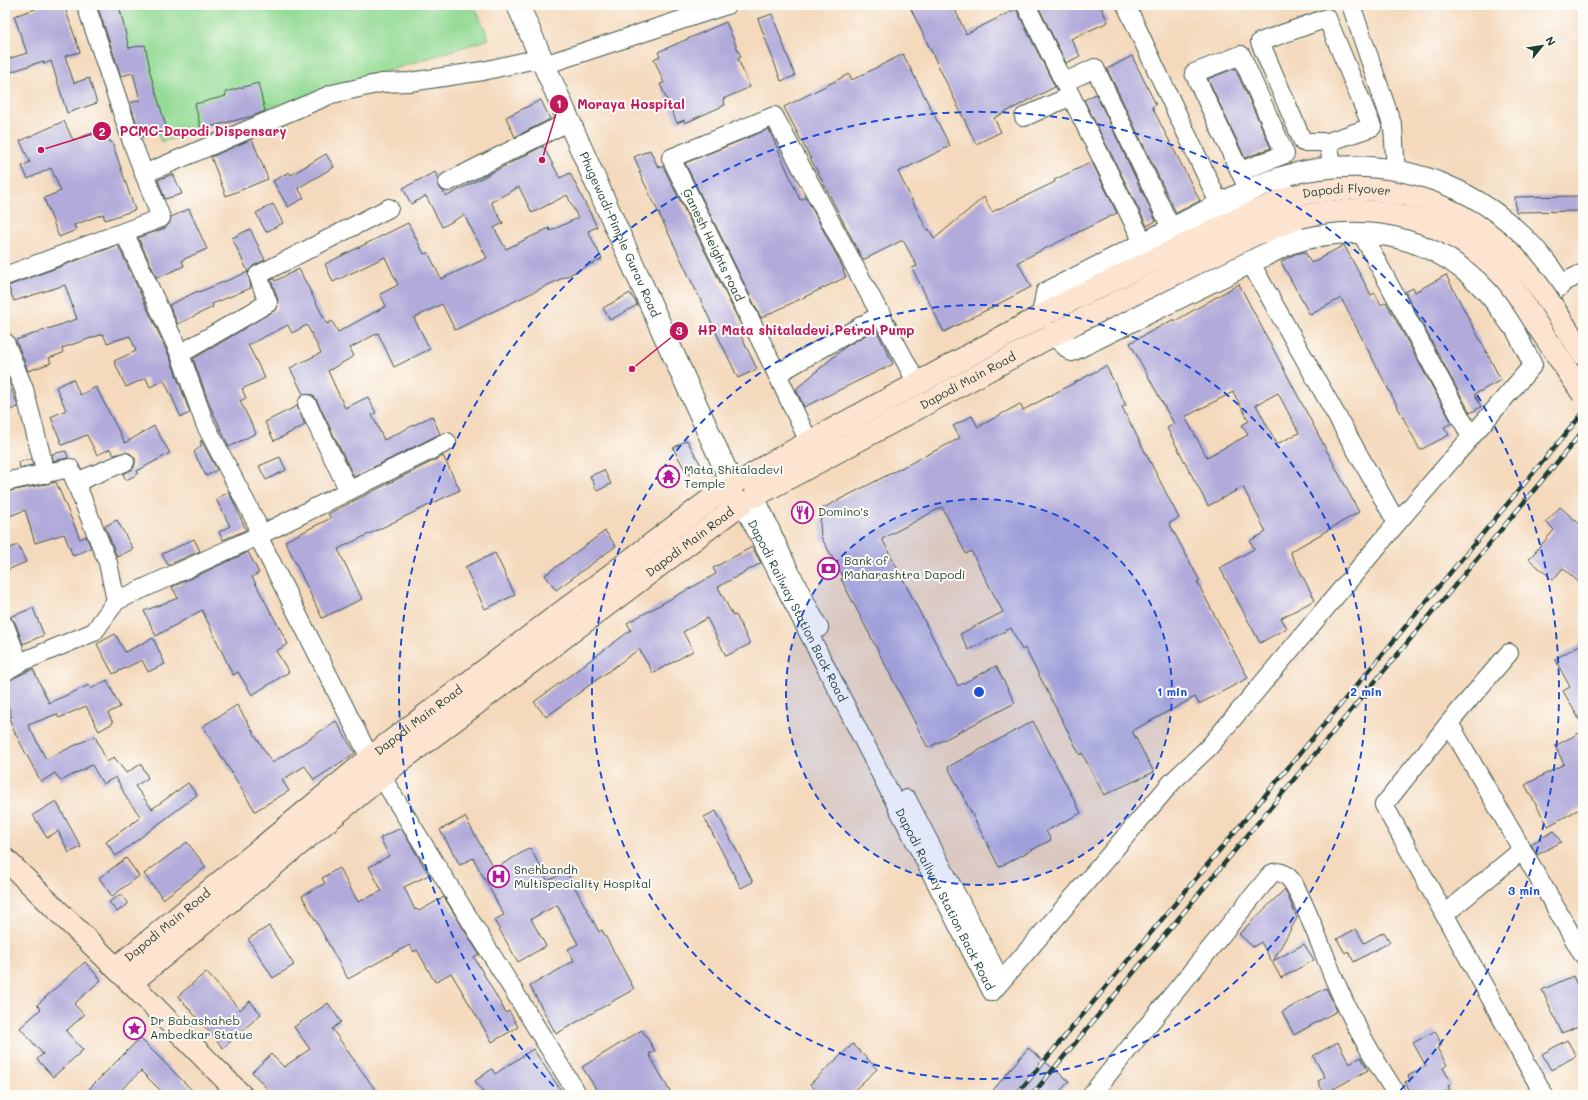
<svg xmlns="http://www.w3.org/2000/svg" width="1588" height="1100" font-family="Mali,sans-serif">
  <rect width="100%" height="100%" fill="#fdfcf7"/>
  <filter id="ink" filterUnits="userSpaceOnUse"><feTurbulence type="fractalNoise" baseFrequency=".025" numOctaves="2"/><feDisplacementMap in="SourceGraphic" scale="8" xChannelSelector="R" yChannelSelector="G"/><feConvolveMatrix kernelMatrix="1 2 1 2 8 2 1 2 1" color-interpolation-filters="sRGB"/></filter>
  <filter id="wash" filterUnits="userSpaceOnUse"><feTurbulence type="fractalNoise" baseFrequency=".012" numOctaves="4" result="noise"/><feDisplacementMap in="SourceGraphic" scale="16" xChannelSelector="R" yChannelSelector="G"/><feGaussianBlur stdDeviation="0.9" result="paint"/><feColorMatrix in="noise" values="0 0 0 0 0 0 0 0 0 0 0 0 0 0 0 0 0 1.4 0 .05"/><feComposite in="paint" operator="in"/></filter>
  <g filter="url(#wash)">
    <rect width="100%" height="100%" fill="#f4d9bc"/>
    <path fill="#94db95" stroke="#5a8c64" d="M107 5H474L489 39 161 142Z"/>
    <g id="blocks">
      <path fill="#b1aada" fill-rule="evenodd" d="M47 5H64L80 52 65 56 74 83 89 78 97 103 67 113 51 61 44 64 43 61 5 74V60L27 53 14 16Z
        M97 5H119L129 48 145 45 150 69H149L167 130 141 137 130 103 140 100 133 73 121 76Z
        M909 5H953L966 34 1016 9 1055 87 994 118 1001 132 976 144Z
        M1100 5 1108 22 1071 39 1080 56 1066 63 1038 6Z
        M772 14 795 76 781 81 758 19Z
        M726 22 741 57 738 59 750 87 723 99 725 105 685 123 684 120 677 123 660 84 664 83 654 59 660 56 658 52Z
        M903 54 950 146 898 172 927 230 929 229 934 239 984 197 992 212 1055 182 1054 180 1092 162 1117 213 1018 262 1031 287 944 332 912 268 917 266 903 240 863 260 784 107 849 74 852 80Z
        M1132 56 1156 105 1152 107 1200 201 1176 213 1107 69Z
        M1235 68 1271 148 1245 158 1208 79Z
        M258 83 265 111 253 116 201 129 195 104 226 96 225 92Z
        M1096 94 1156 221 1147 226 1084 100Z
        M541 100 550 119 515 137 506 117Z
        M64 121 73 140 105 128 110 142H112L135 210 105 220 103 214 74 225 76 230 59 237 44 198 61 191 51 168 28 179 22 166 30 162 20 141Z
        M769 129 800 200 806 197 844 270H843L846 277 761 318 685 163Z
        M252 139 268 179 226 196 211 157Z
        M543 146 560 178 570 173 597 227 588 231 602 259 455 330 442 304 414 318 430 349 394 367 378 333 350 348 354 356 328 371 345 408 368 397 376 413 372 415 384 440 432 416 440 434 354 477 316 399 313 395 303 394 290 368 321 353 307 325 292 333 288 325 248 345 265 378 242 389 246 398 240 401 256 433 229 447 210 406 193 359 277 309 278 300 271 280 274 279 275 281 299 269 327 324 332 321 338 332 386 306 380 294 398 285 385 257 333 282 325 264 408 223 424 254 428 252 441 279 487 258 464 215 442 227 426 196 411 204 403 188 435 172 438 179V186L447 196ZM519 187 532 213 567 195 578 218 550 231 549 228 506 249 494 228 503 223 491 202Z
        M650 150 657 165 660 168 663 166 742 327 738 330 757 369 738 378 639 172H641L634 157Z
        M326 154 334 167 298 188 304 198 288 207 273 181 289 172 291 175Z
        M173 174 182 194 165 199 158 180Z
        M1578 196V211L1516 212 1515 197Z
        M273 204 283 223 266 232 256 213Z
        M189 209 207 249 182 260 184 266 157 278 138 238 165 228 169 224 171 217Z
        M250 229 265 260 253 266 248 272 232 238Z
        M118 245 170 358 190 413 181 417 164 380 150 387 146 378 126 387 114 361 136 351 130 336 107 343 103 334 62 348 63 353 49 358 51 363 28 371 16 340 77 319 65 285 14 301 8 286Z
        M1344 245 1371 295 1375 293 1381 305 1386 302 1452 423 1444 427 1449 435 1420 450 1341 298 1310 315 1281 262 1295 254 1305 252 1311 263Z
        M248 272 251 288 212 304 213 307 178 324 169 305 198 291 199 292Z
        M1446 275 1501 380 1475 394 1481 407 1470 413 1405 292 1413 288 1415 292Z
        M1239 284 1359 512 1290 552 1315 600 1281 618 1287 628 1260 643 1220 568 1254 549 1250 541 1266 532 1243 487 1208 506 1167 428 1174 424 1130 343 1174 319 1175 321ZM1233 392 1249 421 1242 425 1248 435 1207 457 1185 417ZM1278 393 1299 433 1277 444 1256 405Z
        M630 293 637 305 610 320 603 308Z
        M876 329 893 364 804 407 796 389 845 347Z
        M1106 366 1126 405 1122 407 1179 518 1169 523 1200 581 1197 582 1248 678 1199 704 1195 697 1132 731 1154 772 1104 795 1082 753 1080 755 1025 648 1022 650 1011 628 969 650 960 634 1003 612 971 551 966 554 942 507 882 539 958 686 996 666 1015 703 928 748 841 579 844 578 821 537 820 522 823 508 960 438 953 426 972 416 978 427 1020 404 1023 410Z
        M5 370 18 407 5 412Z
        M73 379 80 395 96 387 125 443 154 426 170 453 137 471 138 474 126 480 123 474 133 469 135 464V458L131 454 126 452 114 455 110 449 97 455 87 435 62 445 51 417 66 410 56 387Z
        M297 406 305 425 274 441 265 422Z
        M201 440 217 470 206 476 194 452 201 446Z
        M687 440 702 467 688 475 673 448Z
        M66 451 68 458 53 461 52 454Z
        M443 456 460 490 338 549 362 599 322 618 285 541 331 518 328 514Z
        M280 457 286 470 266 480 259 466Z
        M31 459 33 465 20 468 19 462Z
        M604 470 611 484 597 491 590 476Z
        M56 482 80 539 86 536 91 548 73 556 64 534 35 543 25 510 5 518V492Z
        M229 492 246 530 223 540 219 532 230 526 216 499Z
        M1560 507 1583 527V586L1563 568 1553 580 1529 559 1554 530 1546 522Z
        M117 520 133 549 117 557 105 526Z
        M605 531 616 546 556 590 545 575Z
        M194 539 200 551 168 565 162 554Z
        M18 545 26 562 5 571V550Z
        M752 547 761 563 718 587 733 616 736 615 750 644 726 656 707 618 683 632 693 651 653 673 639 649 546 717 534 702 631 630 627 623 716 574 713 568Z
        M248 552 259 573 252 577 288 644 276 651 289 672 252 695 238 672 233 675 202 610 156 636 144 611 178 598 172 587Z
        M495 553 515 595 485 609 465 567Z
        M33 608 44 635 23 644 15 622 10 617Z
        M115 634 125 652 153 638 165 664 148 672 142 660 113 674 97 644Z
        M1583 643V726L1563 691 1570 687 1555 659Z
        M33 669 49 703 89 685 91 689 107 680 120 707 108 713 113 723 99 731 86 706 59 718 57 714 28 725 46 759 95 736 107 762 114 757 126 773 141 764 148 778 135 786 152 809 188 783 197 795 116 856 106 842 141 817 127 799 116 777 103 784 92 765 61 781 55 773 41 782 14 731 9 718 12 717 5 700V682Z
        M237 705 272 763 336 721 355 753 314 780 305 766 282 780 289 791 255 811 203 726Z
        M1033 721 1081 813 1046 831 1051 840 999 867 948 767Z
        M1583 731V807L1548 826 1525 785 1564 764 1555 746Z
        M56 801 81 847 69 853 58 831 47 838 33 815Z
        M716 811 753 882 741 888 704 817Z
        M465 817 494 869 530 848 548 881 566 871 599 932 602 930 634 989 556 1034 530 986 574 961 568 949 578 944 557 905 531 919 546 946 518 962 494 920 504 915 473 858 460 865 440 830Z
        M401 828 429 875 404 887 415 910 417 909 419 911 444 897 479 954 474 957 506 1013 509 1011 518 1027 492 1042 451 973 435 982 417 950 414 952 409 945 348 979 302 896 325 883 322 878 339 868 358 902 382 891 369 867 389 856 380 838Z
        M1554 831 1561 842 1537 855 1531 844Z
        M187 842 206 867 163 899 144 874Z
        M126 858 139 876 112 896 99 878Z
        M1285 889 1297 918 1273 961 1304 944 1314 960 1281 978 1261 942 1253 947 1239 934Z
        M121 894 128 904 117 912 109 902Z
        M269 926 294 965 273 978 248 939Z
        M1356 929 1364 943 1384 932 1390 942 1354 962 1348 951 1345 953 1337 939Z
        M85 962 101 980 74 1004 84 1015 66 1031 83 1050 53 1077 37 1059 43 1054 20 1028 41 1009 37 1005Z
        M206 972 240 1010 250 1001 261 1014 223 1048 178 996Z
        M1573 976 1583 998V1024L1562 1033 1542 990Z
        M1326 988 1337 1011 1294 1035 1282 1012Z
        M328 1003 341 1022 332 1029 379 1095H273L252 1072 271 1054 284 1067 310 1049 294 1027Z
        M642 1030 655 1051 649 1054 672 1095H600L582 1067Z
        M1435 1031 1442 1045 1437 1048 1447 1065 1443 1068 1452 1084 1448 1086 1450 1089 1440 1095H1412L1405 1082 1410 1080 1408 1076 1426 1066 1413 1043Z
        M140 1038 197 1095H165L141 1071 116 1095H83Z
        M1567 1040 1576 1056 1551 1070 1542 1054Z
        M1338 1042 1350 1064 1361 1057 1368 1070 1324 1094 1318 1081 1325 1077 1313 1056Z
        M853 1044 877 1069 849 1095H820L810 1084Z
        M1028 1048 1069 1081 1057 1095H989Z
        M533 1049 564 1095H485L475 1081 492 1069 495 1074Z"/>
    </g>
  </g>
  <g filter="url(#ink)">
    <use href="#blocks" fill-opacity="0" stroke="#3f5448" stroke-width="1"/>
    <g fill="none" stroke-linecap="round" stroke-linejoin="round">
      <defs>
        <g id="minor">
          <path d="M1026 5 1144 244"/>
          <path d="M1126 5 1220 205"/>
          <path d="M1351 5 1393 127 1396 171"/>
          <path d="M1065 82 1095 68 1172 230"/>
          <path d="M1024 117 1071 96"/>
          <path d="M1328 142 1372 127 1327 18 1260 42 1303 142H1328L1333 168"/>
          <path d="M1241 171 1285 154 1241 55 1194 73 1249 191"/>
          <path d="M144 174 332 94 381 83 410 82 483 71 531 60 538 59 544 65 727 5"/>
          <path d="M448 182 568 122"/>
          <path d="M124 232 180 354 205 424 256 522 258 536 370 758 578 1095"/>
          <path d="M1361 232 1471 437"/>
          <path d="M1250 262 1397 523"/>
          <path d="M5 276 161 218 132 142 86 5"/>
          <path d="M1560 284 1583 273"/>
          <path d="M882 314 777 374 671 158 774 116 917 383"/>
          <path d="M5 342 24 389 46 474"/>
          <path d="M180 354 268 303 258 275 389 208"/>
          <path d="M777 374 809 442"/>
          <path d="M307 404 349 491"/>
          <path d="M5 482 70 468 108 563 116 601"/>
          <path d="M76 482 125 462"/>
          <path d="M755 496 787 566 819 628"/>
          <path id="s1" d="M742 503 992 992 1172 782 1209 747 1397 523 1533 365 1512 324"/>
          <path d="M5 626 19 663"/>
          <path d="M1509 653 1449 723 1583 955"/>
          <path d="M5 672 19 663 94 632 116 601 258 536 447 442"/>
          <path d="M1449 723 1384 805 1544 1095"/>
          <path d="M907 799 1001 981"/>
          <path d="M1445 914 1522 850"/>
          <path d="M1091 1095 1271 874C1278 870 1285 873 1290 879 1296 886 1299 895 1303 903 1316 931 1326 960 1338 988 1354 1025 1375 1061 1397 1095"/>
        </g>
        <g id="tertiary">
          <path id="s2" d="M518 5C588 166 660 326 733 486"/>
          <path d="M1043 315 1047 293C1093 270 1138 247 1184 223 1218 206 1252 186 1288 176 1395 147 1502 192 1560 284L1512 324C1505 314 1497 302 1489 293 1437 234 1361 219 1289 243L1072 350 1054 334"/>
        </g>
        <g id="secondary">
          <path d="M746 479 769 464 1067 302 1247 215 1294 196"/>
          <path id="s3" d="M755 496 1077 322 1256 234 1300 217"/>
          <path d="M5 859 126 978 241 1095"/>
          <path id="s4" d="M116 968 386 745 715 496 733 486"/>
          <path id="s5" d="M131 983 399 762 742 503"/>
        </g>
      </defs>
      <use href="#minor" stroke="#3f5448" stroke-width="20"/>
      <use href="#tertiary" stroke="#3f5448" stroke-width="24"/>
      <use href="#secondary" stroke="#3f5448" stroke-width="24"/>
      <use href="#minor" stroke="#fff" stroke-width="18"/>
      <use href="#tertiary" stroke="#fff" stroke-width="22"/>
      <use href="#secondary" stroke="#fde4d1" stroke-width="22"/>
      <defs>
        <path id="rail" d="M1016 1095 1583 413
          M1032 1095 1583 431"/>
      </defs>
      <use href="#rail" stroke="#1f3d34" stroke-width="4.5"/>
      <use href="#rail" stroke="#fdfcf7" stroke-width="3" stroke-dasharray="9" stroke-linecap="butt"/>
      <defs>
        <g id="secondary-bridge">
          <path id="s6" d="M1294 196C1378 176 1462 198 1521 264 1545 291 1563 324 1583 354"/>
          <path d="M1300 217C1376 200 1451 218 1505 278 1516 291 1525 306 1534 320 1550 345 1567 369 1583 394"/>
        </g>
      </defs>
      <use href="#secondary-bridge" stroke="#3f5448" stroke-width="24" stroke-linecap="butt"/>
      <use href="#secondary-bridge" stroke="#fde4d1" stroke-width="22"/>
    </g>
  </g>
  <circle cx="979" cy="692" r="193" fill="#1d4ed8" fill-opacity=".12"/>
  <g fill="none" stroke="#1d4ed8" stroke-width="2" stroke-dasharray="7 5">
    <circle cx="979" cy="692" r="193"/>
    <circle cx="979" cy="692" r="387"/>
    <path d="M562 1095A580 580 0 1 1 1396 1095"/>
  </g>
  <defs>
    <symbol id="temple-ring" viewBox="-11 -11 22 22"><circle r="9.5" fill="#fdfcf7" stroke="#b5179e" stroke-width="1.5"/><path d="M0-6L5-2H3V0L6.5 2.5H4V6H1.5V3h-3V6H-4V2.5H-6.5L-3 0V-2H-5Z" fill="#b5179e"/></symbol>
    <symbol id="restaurant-ring" viewBox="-11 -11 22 22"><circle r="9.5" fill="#fdfcf7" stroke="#b5179e" stroke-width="1.5"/><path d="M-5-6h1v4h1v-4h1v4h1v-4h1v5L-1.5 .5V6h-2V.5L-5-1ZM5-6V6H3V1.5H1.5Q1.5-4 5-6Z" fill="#b5179e"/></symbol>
    <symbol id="bank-ring" viewBox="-11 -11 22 22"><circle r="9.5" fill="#fdfcf7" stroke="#b5179e" stroke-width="1.5"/><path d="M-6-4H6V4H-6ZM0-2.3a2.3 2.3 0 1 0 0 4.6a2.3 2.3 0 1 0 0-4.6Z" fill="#b5179e"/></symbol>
    <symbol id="hospital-ring" viewBox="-11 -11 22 22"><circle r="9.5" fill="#fdfcf7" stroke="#b5179e" stroke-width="1.5"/><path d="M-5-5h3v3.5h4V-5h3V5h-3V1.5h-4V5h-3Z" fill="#b5179e"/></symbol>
    <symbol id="sight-ring" viewBox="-11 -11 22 22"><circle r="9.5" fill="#fdfcf7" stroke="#b5179e" stroke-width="1.5"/><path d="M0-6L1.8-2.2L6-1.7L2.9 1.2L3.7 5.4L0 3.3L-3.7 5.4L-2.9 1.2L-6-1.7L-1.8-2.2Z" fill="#b5179e"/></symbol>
  </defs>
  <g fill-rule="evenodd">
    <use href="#temple-ring" x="656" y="464" width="25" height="25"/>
    <use href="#restaurant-ring" x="790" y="500" width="25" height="25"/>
    <use href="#bank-ring" x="816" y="556" width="25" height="25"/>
    <use href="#hospital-ring" x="486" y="864" width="25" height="25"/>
    <use href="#sight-ring" x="122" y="1016" width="25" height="25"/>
  </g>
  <g text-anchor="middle" stroke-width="4" stroke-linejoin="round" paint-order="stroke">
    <g font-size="12" fill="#1f3d34" stroke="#fdfcf7">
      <text dy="4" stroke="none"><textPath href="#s6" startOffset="53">Dapodi Flyover</textPath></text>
      <text dy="4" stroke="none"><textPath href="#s2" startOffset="251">Phugewadi-Pimple Gurav Road</textPath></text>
      <text transform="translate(713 245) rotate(64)" y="4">Ganesh Heights road</text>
      <text dy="4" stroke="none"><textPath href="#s3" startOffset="242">Dapodi Main Road</textPath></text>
      <text dy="4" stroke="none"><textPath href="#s5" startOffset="712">Dapodi Main Road</textPath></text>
      <text dy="4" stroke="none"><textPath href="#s1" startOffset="121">Dapodi Railway Station Back Road</textPath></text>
      <text dy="4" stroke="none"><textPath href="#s4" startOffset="391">Dapodi Main Road</textPath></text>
      <text dy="4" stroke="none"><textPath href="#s1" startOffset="445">Dapodi Railway Station Back Road</textPath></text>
      <text dy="4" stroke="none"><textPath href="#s4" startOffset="67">Dapodi Main Road</textPath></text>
    </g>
    <g font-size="12" fill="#1f3d34" stroke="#fdfcf7" text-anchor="start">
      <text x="684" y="474">Mata Shitaladevi<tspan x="684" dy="14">Temple</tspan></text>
      <text x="818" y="516">Domino's</text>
      <text x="844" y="565">Bank of<tspan x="844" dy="14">Maharashtra Dapodi</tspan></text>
      <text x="514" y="874">Snehbandh<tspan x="514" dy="14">Multispeciality Hospital</tspan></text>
      <text x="150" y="1025">Dr Babashaheb<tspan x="150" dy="14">Ambedkar Statue</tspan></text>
    </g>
  </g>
  <circle cx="979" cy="692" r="6" fill="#1d4ed8" stroke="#fdfcf7" stroke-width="2"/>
  <g font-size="12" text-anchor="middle" font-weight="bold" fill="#1d4ed8" stroke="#fdfcf7" stroke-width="4" stroke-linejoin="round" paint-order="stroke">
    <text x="1172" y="696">1 min</text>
    <text x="1366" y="696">2 min</text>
    <text x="1524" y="895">3 min</text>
  </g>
  <path fill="none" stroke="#c2185b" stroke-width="1.5" d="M542 160L559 104M41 150L102 131M632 369L679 331"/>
  <g fill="#c2185b" stroke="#fdfcf7" stroke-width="1.5">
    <circle cx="542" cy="160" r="4"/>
    <circle cx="41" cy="150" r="4"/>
    <circle cx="632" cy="369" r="4"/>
    <circle cx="559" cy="104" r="10"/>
    <circle cx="102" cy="131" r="10"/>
    <circle cx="679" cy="331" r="10"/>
  </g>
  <g font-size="12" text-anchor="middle" font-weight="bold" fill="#fff">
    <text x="559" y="108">1</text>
    <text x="102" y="136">2</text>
    <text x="679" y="335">3</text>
  </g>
  <g font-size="13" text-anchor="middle" font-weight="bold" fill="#c2185b" stroke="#fdfcf7" stroke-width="4" stroke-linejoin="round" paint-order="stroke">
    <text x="631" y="109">Moraya Hospital</text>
    <text x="203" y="136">PCMC-Dapodi Dispensary</text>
    <text x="806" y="335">HP Mata shitaladevi Petrol Pump</text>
  </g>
  <rect width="1588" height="1100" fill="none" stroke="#fdfcf7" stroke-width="20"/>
  <g transform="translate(1542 46) rotate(60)" stroke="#fdfcf7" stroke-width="3" paint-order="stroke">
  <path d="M0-3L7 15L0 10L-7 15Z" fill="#1f3d34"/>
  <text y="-6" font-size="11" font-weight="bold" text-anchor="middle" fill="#1f3d34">N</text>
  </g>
</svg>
